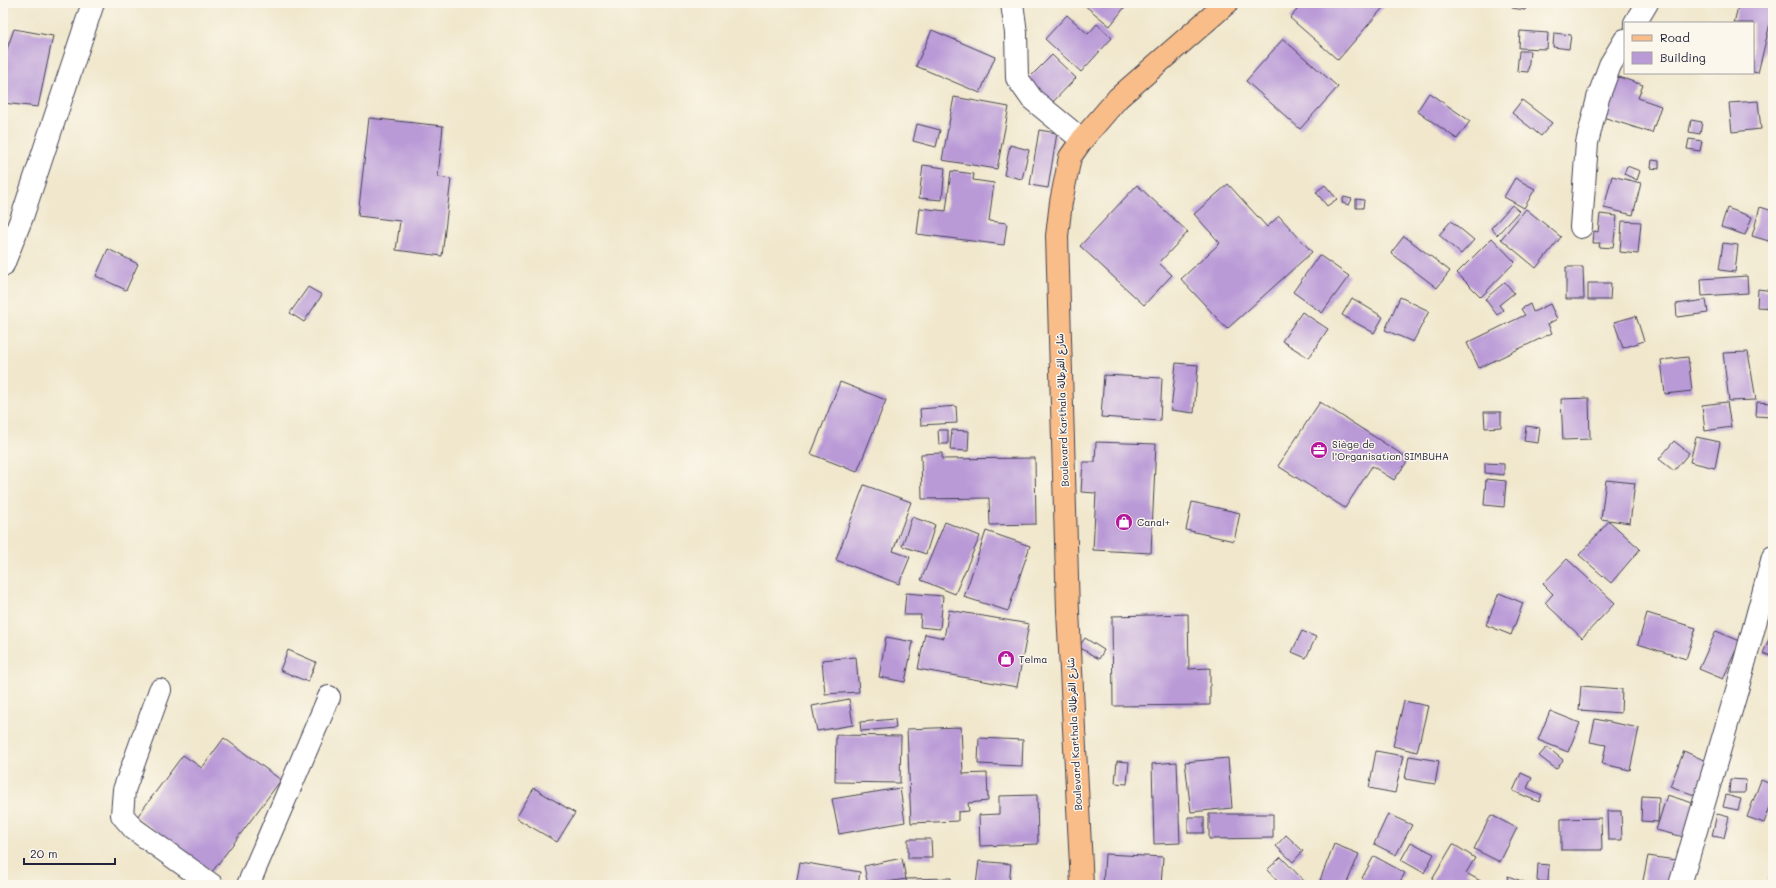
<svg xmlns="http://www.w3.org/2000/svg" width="1776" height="888" font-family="Mali,'Playpen Sans Arabic',sans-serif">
  <rect width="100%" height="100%" fill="#fbf7ec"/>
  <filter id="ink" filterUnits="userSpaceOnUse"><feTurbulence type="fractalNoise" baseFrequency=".025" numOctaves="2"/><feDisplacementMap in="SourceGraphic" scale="8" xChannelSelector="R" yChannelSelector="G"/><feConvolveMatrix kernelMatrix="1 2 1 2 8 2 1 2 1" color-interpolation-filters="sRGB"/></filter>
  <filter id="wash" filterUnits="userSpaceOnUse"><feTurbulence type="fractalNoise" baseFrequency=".012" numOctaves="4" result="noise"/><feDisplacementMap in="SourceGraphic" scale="16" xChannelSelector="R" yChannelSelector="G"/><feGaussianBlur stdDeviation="0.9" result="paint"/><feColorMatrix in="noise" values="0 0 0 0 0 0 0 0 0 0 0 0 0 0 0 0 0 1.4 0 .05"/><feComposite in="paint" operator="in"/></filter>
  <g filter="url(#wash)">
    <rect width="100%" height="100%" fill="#f0e7cc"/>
    <g id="blocks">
      <path fill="#b99ad7" d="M1084 3H1128L1110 26 1083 4Z
        M1300 3H1387L1338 60 1290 18 1302 4Z
        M1513 3H1526L1525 10 1512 8Z
        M1739 3H1761L1773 6V11L1758 73 1753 72V23H1734Z
        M1067 15 1088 34 1097 24 1112 38 1081 72 1045 39Z
        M14 29 53 36 38 107 3 103V60Z
        M932 30 995 57 980 93 916 66Z
        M1520 31 1548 33 1547 49 1519 48Z
        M1554 33 1571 35 1569 49 1553 47Z
        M1283 39 1338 87 1300 129 1246 81Z
        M1770 41 1773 42V55L1769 54Z
        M1519 51H1530L1528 72 1517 71Z
        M1052 55 1076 78 1049 106 1024 83Z
        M1616 76 1643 85 1638 98 1661 106 1652 133 1603 117Z
        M1429 93 1470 121 1457 139 1417 111Z
        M954 97 1009 107 997 169 942 160Z
        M1522 100 1552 123 1541 136 1512 113Z
        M1758 101 1761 129 1732 132 1729 103Z
        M369 118 443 126 438 177 451 179 442 256 396 250 400 221 358 216Z
        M1691 120 1702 122 1700 134 1689 132Z
        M917 124 940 130 936 147 913 141Z
        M1039 130 1057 133 1048 188 1030 185Z
        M1689 139 1702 141 1700 151 1687 149Z
        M1010 145 1029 150 1022 179 1004 175Z
        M1652 160 1659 161V169L1651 168Z
        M923 165 945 168 942 200 919 198Z
        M1627 166 1640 171 1637 180 1624 174Z
        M951 171 974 174 973 180 994 183 989 221 1007 223 1004 245 917 234 920 208 946 211Z
        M1612 176 1641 183 1633 215 1604 208Z
        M1515 178 1535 189 1524 208 1504 197Z
        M1228 184 1267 227 1279 216 1312 252 1227 329 1181 279 1220 243 1194 214Z
        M1137 185 1188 232 1159 263 1172 275 1144 305 1080 246Z
        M1325 185 1337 199 1327 206 1316 192Z
        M1344 197 1352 199 1349 205 1342 203Z
        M1356 199 1364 200 1363 208H1356Z
        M1512 205 1519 211 1497 235 1491 228Z
        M1760 207 1773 211 1772 242 1752 236Z
        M1727 208 1752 217 1745 235 1721 227Z
        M1526 209 1561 237 1536 268 1501 239Z
        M1600 214 1617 216 1613 248 1599 247 1600 243H1593L1594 231 1598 232Z
        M1451 221 1474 240 1461 254 1439 235Z
        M1622 221 1641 222 1638 254 1620 252Z
        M1404 236 1450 271 1437 288 1391 253Z
        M1492 238 1515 262 1481 297 1457 273Z
        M1723 243 1738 245 1735 272 1719 270Z
        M108 249 138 264 126 290 96 276Z
        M1319 255 1349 276 1322 313 1293 292Z
        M1566 267H1583L1584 299H1566Z
        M1747 276 1748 293 1702 296 1701 279Z
        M1505 282 1514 293 1499 305 1503 310 1497 315 1485 299Z
        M1588 283H1611L1610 300H1588Z
        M308 287 322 295 304 322 290 313Z
        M1758 289 1773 291V308L1757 307Z
        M1400 297 1429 311 1413 342 1385 330Z
        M1352 298 1383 317 1374 333 1342 315Z
        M1706 300 1708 313 1677 317 1676 304Z
        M1530 304 1533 312 1550 304 1557 319 1548 324 1552 333 1479 368 1467 343 1525 315 1521 309Z
        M1302 312 1328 329 1309 358 1282 341Z
        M1636 316 1644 341 1623 348 1614 322Z
        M1748 352 1756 400 1729 401 1723 353Z
        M1688 357 1692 391 1665 394 1661 360Z
        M1176 363 1198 365 1194 413 1171 410Z
        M1104 375 1162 378 1160 421 1101 417Z
        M840 382 886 400 857 472 811 454Z
        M1589 398 1590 439 1563 440 1561 399Z
        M1320 402 1409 459 1394 480 1372 466 1345 508 1278 466Z
        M1727 402 1731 427 1705 431 1702 405Z
        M1757 402 1771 403V417L1756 416Z
        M956 406 957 423 921 425 920 409Z
        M1484 412H1501V427L1485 428Z
        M1526 426 1540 428 1538 443 1524 441Z
        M938 430H948V444H939Z
        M952 430 969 431 968 451 950 450Z
        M1696 437 1720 442 1715 468 1690 462Z
        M1674 441 1689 453 1674 471 1659 459Z
        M1096 442 1156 444 1151 553 1093 550 1096 493 1081 492 1083 462H1095Z
        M942 453V459L1035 458 1036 524 990 525 989 498 922 499 921 454Z
        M1485 463 1504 464V475L1485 473Z
        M1486 479 1506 481 1504 507 1484 505Z
        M1606 480 1635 483 1630 523 1601 519Z
        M864 485 911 502 893 551 910 557 899 584 836 560Z
        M1192 502 1240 513 1234 541 1186 530Z
        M912 517 935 525 926 554 902 546Z
        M1609 521 1640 549 1611 583 1579 555Z
        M945 522 980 536 955 594 921 580Z
        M986 531 1030 546 1008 611 964 597Z
        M1567 559 1615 603 1582 638 1545 603 1553 594 1543 584Z
        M906 593 943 596 940 629 920 627 921 615H904Z
        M1499 593 1523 603 1511 635 1486 625Z
        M949 610 1029 624 1017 687 918 669 925 634 944 638Z
        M1647 613 1696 628 1686 659 1638 644Z
        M1188 614 1189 669 1210 668V705L1113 706 1112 616Z
        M1773 630V657L1763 653Z
        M1302 631 1316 637 1306 658 1292 652Z
        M1716 631 1740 641 1723 679 1699 669Z
        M886 637 913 642 905 682 879 677Z
        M1085 638 1104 650 1099 659 1079 647Z
        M288 650 316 662 308 682 280 670Z
        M856 657 859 692 825 694 822 660Z
        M1581 686 1622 689 1621 713 1579 710Z
        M849 699 853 725 817 731 812 706Z
        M1404 701 1428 706 1417 752 1393 746Z
        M1550 711 1580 723 1568 752 1538 740Z
        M895 719 896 728 861 731 860 722Z
        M1595 719 1639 728 1630 770 1602 764 1606 745 1590 742Z
        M961 727 963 774 987 773 988 801 968 803 969 811 958 812V821L911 823 907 729Z
        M836 735 901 736 900 783 835 782Z
        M224 738 281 780 212 872 137 817 183 755 202 768Z
        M979 738 1023 740 1022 766 978 764Z
        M1547 747 1563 760 1556 769 1539 756Z
        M1376 751 1403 756 1395 793 1369 788Z
        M1684 751 1710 763 1697 796 1670 786Z
        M1409 756 1439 761 1435 784 1405 779Z
        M1228 758 1232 808 1191 812 1185 762Z
        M1117 761 1129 762 1127 784 1115 783Z
        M1177 762 1180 843 1154 844 1152 764Z
        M1521 773 1532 778 1527 788 1542 795 1539 802 1513 791Z
        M1730 779 1746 780 1745 793H1729Z
        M1761 780 1773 785V799L1764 823 1747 817Z
        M534 788 575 813 557 842 516 818Z
        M900 788 905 822 839 834 832 799Z
        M1037 795 1038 844 980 846 979 815 999 814V796Z
        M1667 795 1699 805 1688 838 1656 830Z
        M1726 795 1741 799 1738 810 1723 807Z
        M1642 796 1659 797 1658 822 1641 821Z
        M1607 811H1621L1622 840H1608Z
        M1209 814H1273V838L1209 839Z
        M1388 814 1412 825 1396 855 1374 844Z
        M1717 814 1729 817 1724 838 1712 836Z
        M1491 815 1517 828 1500 862 1474 849Z
        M1188 817H1204V833H1188Z
        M1601 818 1602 850H1561V819Z
        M1286 835 1303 851 1293 862 1276 846Z
        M908 839H931L932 858H908Z
        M1411 842 1434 854 1424 873 1401 860Z
        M1334 844 1359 854 1346 885H1333L1320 880Z
        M1453 844 1475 858 1466 873 1488 885H1429Z
        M1105 854 1163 857 1161 885H1103Z
        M1374 856 1405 873 1398 885H1372L1362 878Z
        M1648 856 1675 860 1673 885H1642Z
        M1281 857 1308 885H1281L1267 870Z
        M902 858 906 879 868 885 864 866Z
        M979 861 1011 864 1009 885H976Z
        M800 862 860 872 858 885H796Z
        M1538 864 1549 865 1548 882 1537 881Z
        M1773 866V881H1768L1773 865Z
        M1508 876 1532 885H1506Z
        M951 878 952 885H907L906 879Z"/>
    </g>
  </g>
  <g filter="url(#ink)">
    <use href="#blocks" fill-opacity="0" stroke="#414051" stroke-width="1"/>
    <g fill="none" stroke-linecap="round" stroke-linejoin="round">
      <defs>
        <path id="minor" d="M1012 3 1016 33 1017 78 1032 99 1082 140
          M1635 23 1647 3
          M1581 227 1587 143 1598 98 1610 65 1625 40
          M3 265 22 217 93 3
          M160 690 124 790 122 815 134 829 212 885
          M248 885 329 697
          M1680 885 1737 690 1773 557"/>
        <path id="primary" d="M1082 885 1068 611 1057 236 1061 202 1070 157 1082 140 1118 98 1227 3"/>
      </defs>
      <use href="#minor" stroke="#414051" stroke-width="24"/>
      <use href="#primary" stroke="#414051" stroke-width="24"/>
      <use href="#minor" stroke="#fff" stroke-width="22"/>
      <use href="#primary" stroke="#f8bd89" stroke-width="22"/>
    </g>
  </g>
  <defs>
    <symbol id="office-disc" viewBox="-11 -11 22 22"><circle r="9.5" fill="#b5179e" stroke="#fbf7ec"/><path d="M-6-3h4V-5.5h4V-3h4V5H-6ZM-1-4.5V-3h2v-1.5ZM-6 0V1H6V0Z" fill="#fff"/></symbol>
    <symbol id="shop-disc" viewBox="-11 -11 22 22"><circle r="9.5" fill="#b5179e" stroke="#fbf7ec"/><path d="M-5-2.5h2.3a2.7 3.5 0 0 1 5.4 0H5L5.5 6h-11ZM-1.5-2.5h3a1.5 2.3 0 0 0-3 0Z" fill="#fff"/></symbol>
  </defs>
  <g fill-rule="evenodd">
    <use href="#office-disc" x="1309" y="440" width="20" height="20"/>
    <use href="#shop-disc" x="1114" y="512" width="20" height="20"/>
    <use href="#shop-disc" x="996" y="649" width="20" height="20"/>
  </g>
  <g text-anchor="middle" stroke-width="3" stroke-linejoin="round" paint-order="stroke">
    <g font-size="10" fill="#22223b" stroke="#fbf7ec">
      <text transform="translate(1062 410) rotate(-92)" y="4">Boulevard Karthala شارع القرطالة</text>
      <text transform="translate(1074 734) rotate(-93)" y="4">Boulevard Karthala شارع القرطالة</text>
    </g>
    <g font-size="10" fill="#22223b" stroke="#fbf7ec" text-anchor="start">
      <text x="1332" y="448">Siège de<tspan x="1332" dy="12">l’Organisation SIMBUHA</tspan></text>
      <text x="1137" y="526">Canal+</text>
      <text x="1019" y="663">Telma</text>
    </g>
  </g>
  <rect width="1776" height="888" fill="none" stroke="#fbf7ec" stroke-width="16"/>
  <rect x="1624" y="22" width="130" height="52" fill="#fbf7ec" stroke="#a4a2a5"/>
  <rect x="1632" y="35" width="20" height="6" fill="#f8bd89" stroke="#a4a2a5"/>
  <text x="1660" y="42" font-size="12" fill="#22223b">Road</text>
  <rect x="1632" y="52" width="20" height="12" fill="#b99ad7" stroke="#a4a2a5"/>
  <text x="1660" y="62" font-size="12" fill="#22223b">Building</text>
  <path d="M24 858v6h91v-6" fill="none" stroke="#22223b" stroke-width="2"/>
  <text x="30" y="858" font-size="12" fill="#22223b" stroke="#fbf7ec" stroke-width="3" paint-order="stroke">20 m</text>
</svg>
